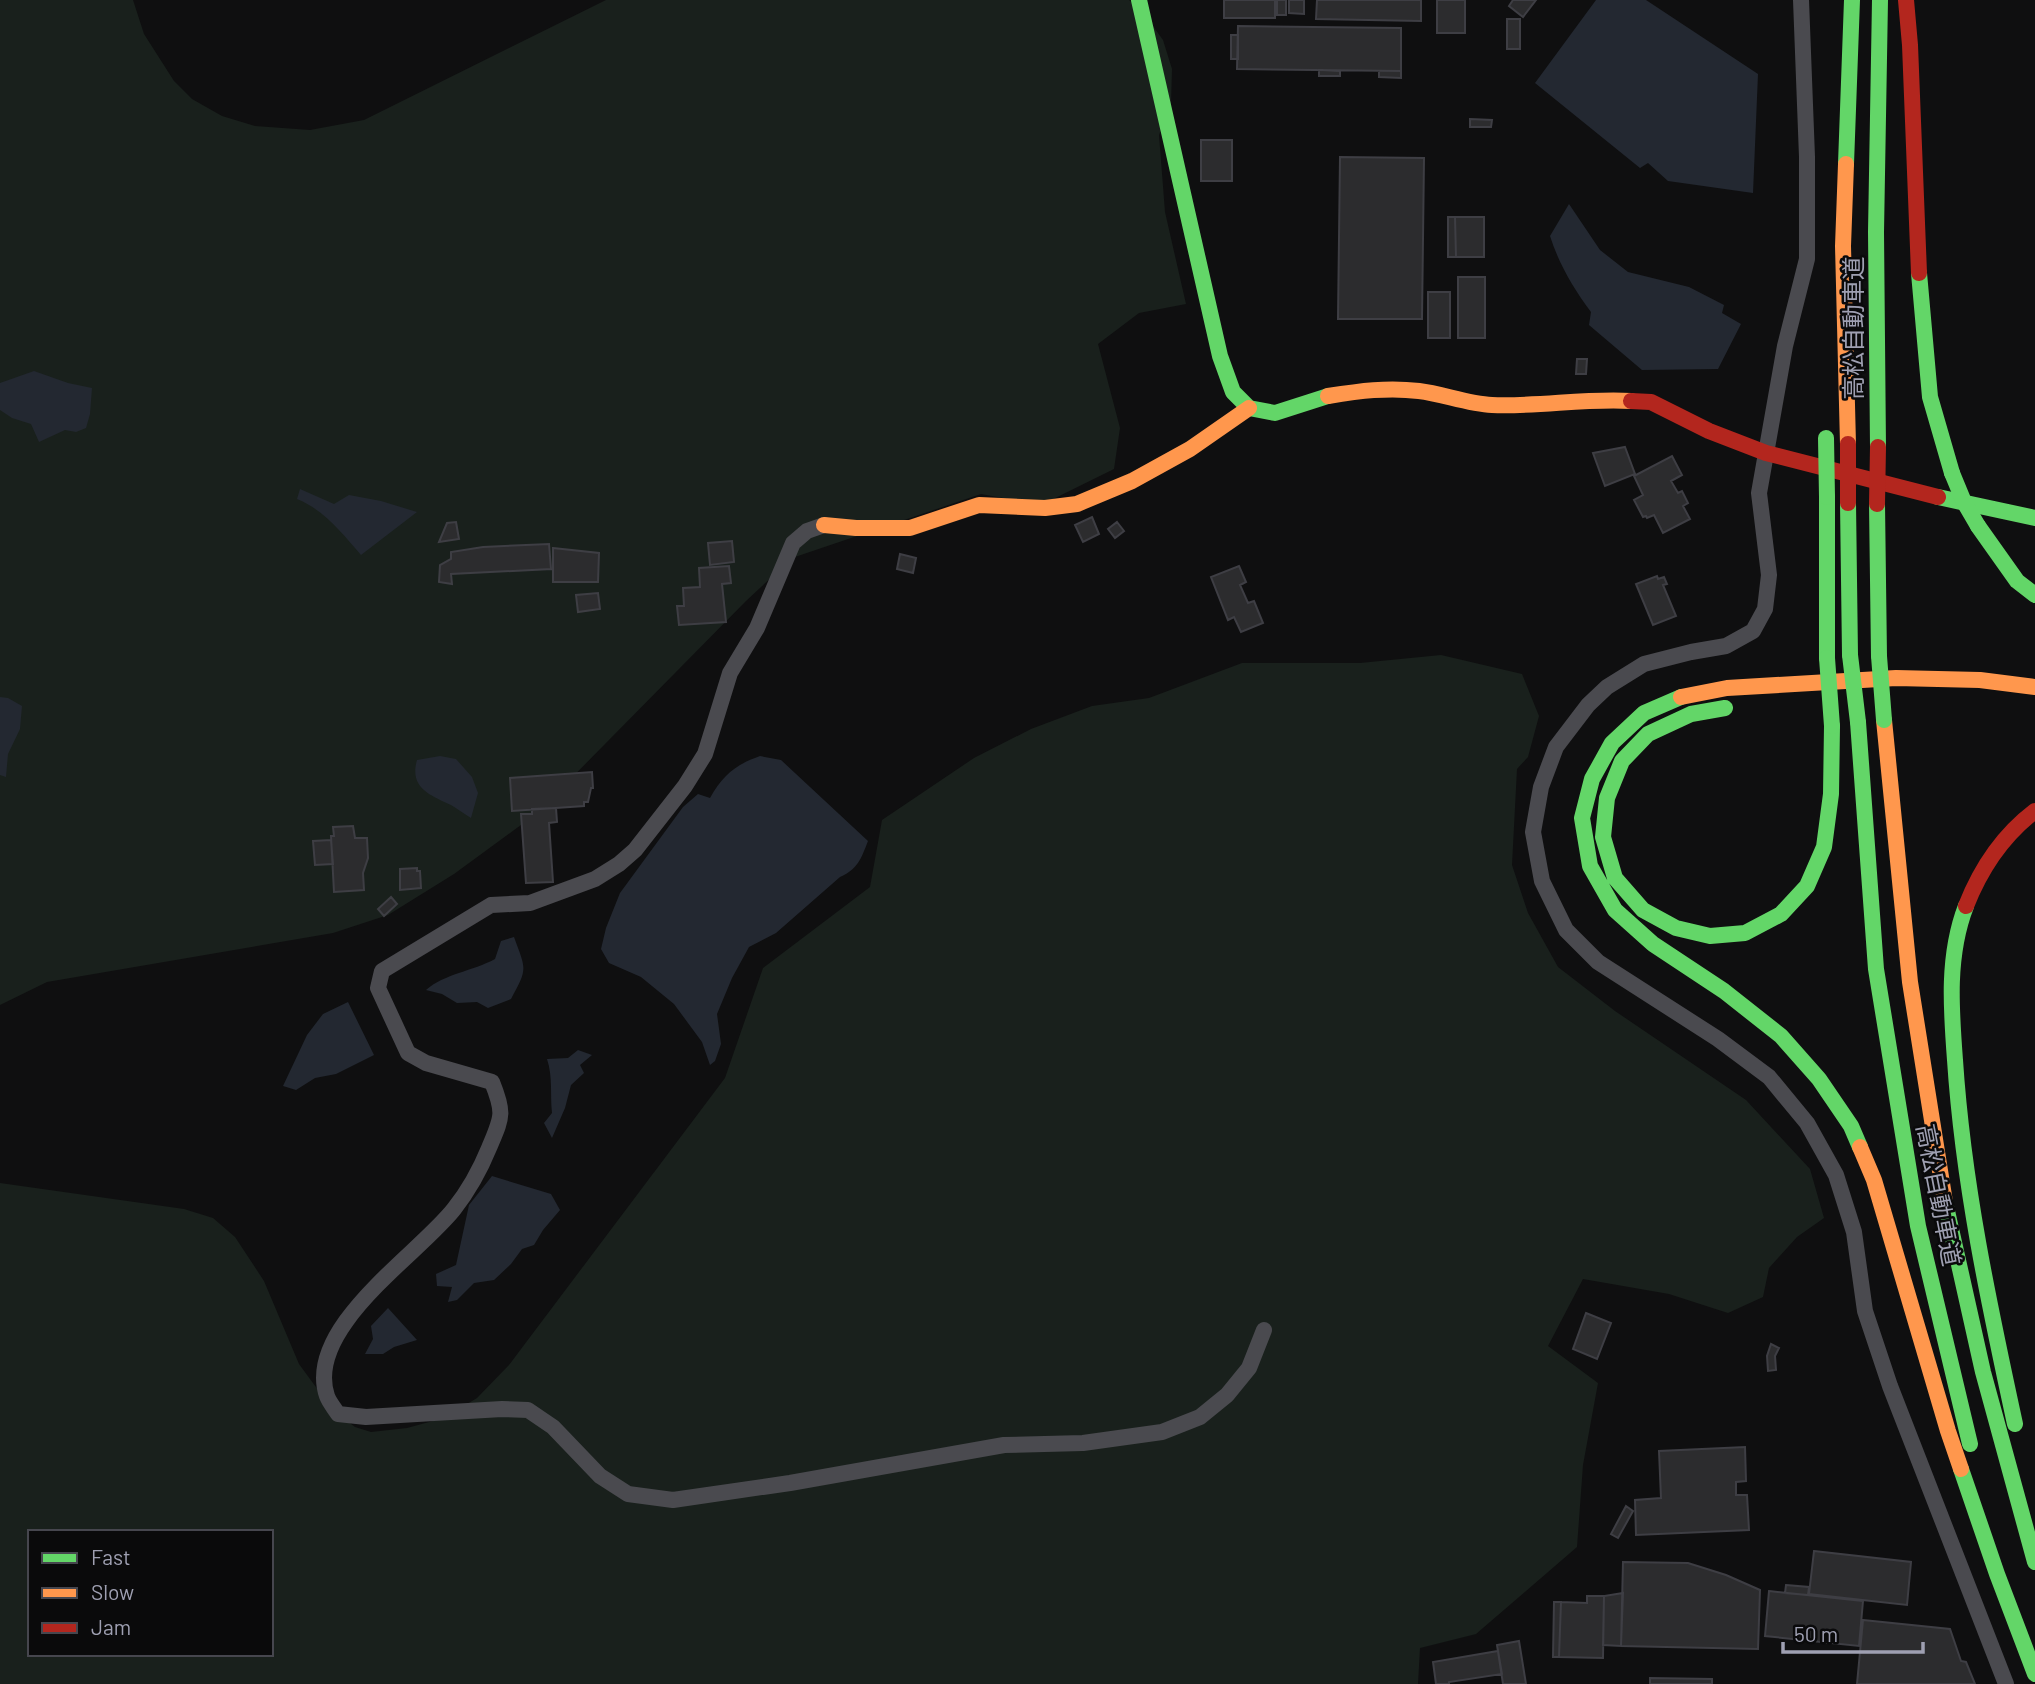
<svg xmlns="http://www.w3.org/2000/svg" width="2035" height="1684" font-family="Barlow,'Noto Sans JP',sans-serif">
  <rect width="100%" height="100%" fill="#0f0f10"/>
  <path fill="#19201c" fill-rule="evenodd" d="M0 0H133L144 34 174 81 192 99 222 116 255 126 310 130 364 120 606 0H1129L1145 15 1163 40 1172 69 1171 104 1159 135 1165 212 1186 304 1139 313 1098 344 1120 428 1114 469 1041 505 981 494 792 558 746 601 536 814 454 874 388 915 333 933 47 982 0 1005Z
    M1441 655 1522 674 1539 716 1528 757 1517 769 1512 865 1528 913 1558 967 1615 1011 1746 1100 1810 1169 1824 1218 1797 1237 1769 1268 1763 1297 1728 1313 1669 1294 1583 1279 1548 1346 1598 1383 1583 1465 1577 1547 1476 1634 1420 1648 1418 1684H0V1183L184 1209 213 1218 235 1237 264 1281 299 1364 332 1409 355 1427 371 1432 407 1428 444 1418 477 1398 509 1365 725 1078 763 968 870 887 882 820 974 758 1031 729 1092 706 1149 698 1242 663H1360ZM30 1532H271V1654H30Z"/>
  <path fill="#232831" d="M1596 0H1646L1758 74 1753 193 1668 181 1648 163 1640 168 1535 83Z
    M1569 204 1600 250 1628 272 1689 287 1724 305 1722 313 1741 324 1718 369 1642 370 1589 325 1591 312C1573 288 1559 264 1550 236Z
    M34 371 68 383 92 388 90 414 86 428 76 432 65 430 39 442 31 424 12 418 0 410V383Z
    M300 489 334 504 349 495 381 501 417 512 361 555C342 533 324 510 297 499Z
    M0 697 8 698 22 706 20 729 8 754 6 777 0 775Z
    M440 756 456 759 472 777 478 793 471 818C464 814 458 809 451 805 430 795 409 788 417 760Z
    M760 756 781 760 868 841C861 859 858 869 840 877L776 933 749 947 732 978 717 1014 721 1044 715 1061 710 1065 702 1042 674 1004 641 977 609 963 601 949 606 928 620 893 683 807 698 794 710 798C723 775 735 765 760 756Z
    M514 937C526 970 528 968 511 999L488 1008 477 1002 457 1003 442 994 426 990C444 974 473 971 495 959L501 941Z
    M348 1002 374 1055 336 1074 315 1078 296 1090 283 1086 307 1035 323 1014Z
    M578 1050 592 1055 580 1065 584 1073 571 1085 565 1108 552 1138 544 1123 552 1113C550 1095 553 1077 547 1059L568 1058Z
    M492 1176 551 1194 560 1210 543 1230 534 1245 522 1249 511 1264 494 1280 474 1283 457 1300 448 1302 452 1287 437 1286 436 1274 456 1265 469 1205Z
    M388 1308 417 1340 394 1347 383 1354H365L373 1339 371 1326Z"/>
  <path fill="#2c2c2e" stroke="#3e3e44" stroke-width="2" d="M1224 0H1275V18H1224Z
    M1277 0H1286V15H1277Z
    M1289 0H1304V14L1289 13Z
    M1317 0H1421V21L1316 19Z
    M1437 0H1465V33H1437Z
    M1513 0H1536L1523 17 1509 6Z
    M1507 19H1520V49H1507Z
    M1238 26 1401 28V71L1237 69Z
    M1231 35H1238V59H1231Z
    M1319 70 1340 71V76H1319Z
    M1379 71H1401V78L1379 77Z
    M1470 119 1492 120 1491 127H1470Z
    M1201 140H1232V181H1201Z
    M1340 157 1424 158 1422 319H1338Z
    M1448 217H1455L1456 257H1448Z
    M1455 217H1484V257H1456Z
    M1458 277H1485V338H1458Z
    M1428 292H1450V338H1428Z
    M1577 359H1587L1586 374H1576Z
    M1625 447 1635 474 1605 486 1593 453Z
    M1672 456 1682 475 1671 481 1678 493 1682 491 1688 503 1683 506 1690 519 1663 533 1654 515 1647 518 1646 516 1643 517 1634 500 1643 495 1634 476Z
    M1092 517 1099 534 1083 542 1075 525Z
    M456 522 459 539 439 542 447 523Z
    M1117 522 1124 531 1115 538 1108 529Z
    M732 541 734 562 710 565 708 543Z
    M549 544 551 569 451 574 452 584 439 582 440 565 451 559V552L483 547Z
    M553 548 599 553 598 582H553Z
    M900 554 916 558 913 573 897 569Z
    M729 566 731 583 722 584 726 622 679 625 677 606H684L683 588 700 587 699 568Z
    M1239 566 1246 582 1240 585 1248 603 1254 601 1263 623 1241 632 1234 617 1228 620 1211 577Z
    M1657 576 1658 579 1664 577 1667 584 1663 585 1676 616 1653 625 1636 584Z
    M598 593 600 609 578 612 576 595Z
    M592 772 593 788H591L588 802H584V806L512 811 510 778Z
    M556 808 557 822 549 823 553 882 526 883 521 814H532V809Z
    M353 826 355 838H367L368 858 363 873 364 890 334 892 331 836H334L333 827Z
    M331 840 333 864 315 865 313 841Z
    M417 868V871H420L421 888 400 890V869Z
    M391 897 397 904 384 916 378 909Z
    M1586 1313 1611 1323 1597 1359 1573 1349Z
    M1771 1344 1779 1348 1775 1356 1776 1370 1768 1371 1767 1356Z
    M1745 1447 1746 1481 1736 1482V1495H1747L1749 1530 1636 1535 1635 1500 1661 1498 1659 1451Z
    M1626 1506 1633 1511 1618 1538 1611 1534Z
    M1814 1551 1911 1562 1907 1605 1809 1594Z
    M1623 1562 1688 1563 1726 1575 1760 1590 1758 1649 1621 1646Z
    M1786 1585 1809 1587 1808 1595 1785 1593Z
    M1769 1591 1863 1601 1859 1646 1765 1636Z
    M1623 1593 1621 1646 1603 1645 1604 1596Z
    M1587 1596H1604L1603 1658 1559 1657 1561 1602 1587 1603Z
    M1554 1602H1561L1559 1657H1553Z
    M1863 1620 1950 1629 1961 1661 1966 1662 1975 1684H1857Z
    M1519 1641 1526 1684H1503L1497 1645Z
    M1498 1651 1502 1674 1449 1682V1684H1436L1433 1662Z
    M1650 1678 1712 1679V1684H1650Z"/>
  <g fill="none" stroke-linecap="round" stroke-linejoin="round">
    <path stroke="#4a4a4f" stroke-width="16" d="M1801 0 1807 157V259L1785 346 1759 493 1769 575 1765 609 1753 631 1726 646 1691 652 1644 664 1607 687 1588 705 1556 747 1541 787 1533 832 1542 881 1566 930 1598 962 1718 1039 1769 1077 1807 1123 1836 1175 1854 1232 1865 1311 1890 1386 2006 1684
      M824 525 807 531 793 543 757 628 730 673 705 754 685 786 635 850 619 864 595 879 530 903 491 905 382 971 378 988 408 1053 426 1063 492 1082C505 1114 502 1117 489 1148 480 1170 469 1190 454 1209 418 1255 304 1328 327 1396 329 1402 335 1409 338 1414L366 1417 502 1409 528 1410 553 1427 600 1476 628 1494 673 1500 790 1483 1004 1445 1083 1443 1162 1432 1200 1417 1227 1395 1249 1368 1264 1330"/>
    <path stroke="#63d668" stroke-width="16" d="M1139 0 1220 356 1233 392 1249 408 1275 413 1328 396
      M1846 164 1852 0
      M1919 273 1930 397 1952 473
      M1878 447 1876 232 1880 0
      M1827 497V658
      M1938 497 2035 518
      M1848 503 1850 655
      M1877 504 1879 656
      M1978 526 2017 581 2035 595
      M1681 697 1644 713 1612 743 1592 779 1582 818 1590 866 1615 910 1653 944 1724 991 1781 1036 1819 1079 1851 1126 1860 1147
      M1725 708 1691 714 1648 734 1622 761 1607 798 1603 837 1615 878 1643 910 1676 928 1710 936 1745 933 1781 914 1807 886 1824 847 1831 794 1832 726
      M1858 722 1876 969 1918 1226 1970 1444
      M1966 906C1947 955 1951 1008 1955 1060 1963 1183 1989 1304 2015 1424
      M1945 1202 1983 1372 2035 1562
      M1961 1469 1997 1574 2035 1674"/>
    <path stroke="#ff974d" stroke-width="16" d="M1846 164 1843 246 1848 444
      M1328 396C1359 391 1388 387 1419 391 1443 394 1468 404 1492 405 1539 407 1585 398 1631 401
      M824 525 856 528H910L979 505 1045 508 1077 504 1132 481 1190 449 1249 408
      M1681 697 1727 688 1896 678 1980 680 2035 687
      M1884 720 1910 982 1945 1202
      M1860 1147 1874 1180 1948 1431 1961 1469"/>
    <path stroke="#b3261e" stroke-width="16" d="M1906 0 1910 45 1919 273
      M1631 401 1651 402 1709 431 1766 453 1938 497
      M1966 906C1981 868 2002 836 2035 811"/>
    <path stroke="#63d668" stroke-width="16" d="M1826 438 1827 497
      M1952 473 1964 502 1978 526
      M1850 655 1858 722
      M1879 656 1884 720
      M1827 658 1832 726"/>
    <path stroke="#b3261e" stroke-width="16" d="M1848 444V503
      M1877 504 1878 447"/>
  </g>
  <g text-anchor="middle" stroke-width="5" stroke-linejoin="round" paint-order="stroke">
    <g font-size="24" fill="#9fa0b2" stroke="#0a0a0b">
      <text transform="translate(1854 328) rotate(-90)" y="8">高松自動車道</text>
      <text transform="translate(1938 1195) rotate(79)" y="8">高松自動車道</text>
    </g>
  </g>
  <rect x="28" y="1530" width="245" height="126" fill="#0a0a0b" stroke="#46464e" stroke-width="2"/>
  <rect x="42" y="1553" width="35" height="10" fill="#63d668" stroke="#46464e" stroke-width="2"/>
  <text x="91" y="1565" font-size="21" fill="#9fa0b2">Fast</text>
  <rect x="42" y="1588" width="35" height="10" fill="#ff974d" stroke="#46464e" stroke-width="2"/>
  <text x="91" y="1600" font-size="21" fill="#9fa0b2">Slow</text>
  <rect x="42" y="1623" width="35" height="10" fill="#b3261e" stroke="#46464e" stroke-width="2"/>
  <text x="91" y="1635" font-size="21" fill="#9fa0b2">Jam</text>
  <path d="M1783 1642v10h140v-10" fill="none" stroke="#9fa0b2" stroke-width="3.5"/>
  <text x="1794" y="1642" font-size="21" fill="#9fa0b2" stroke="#0a0a0b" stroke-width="5" paint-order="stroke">50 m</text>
</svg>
